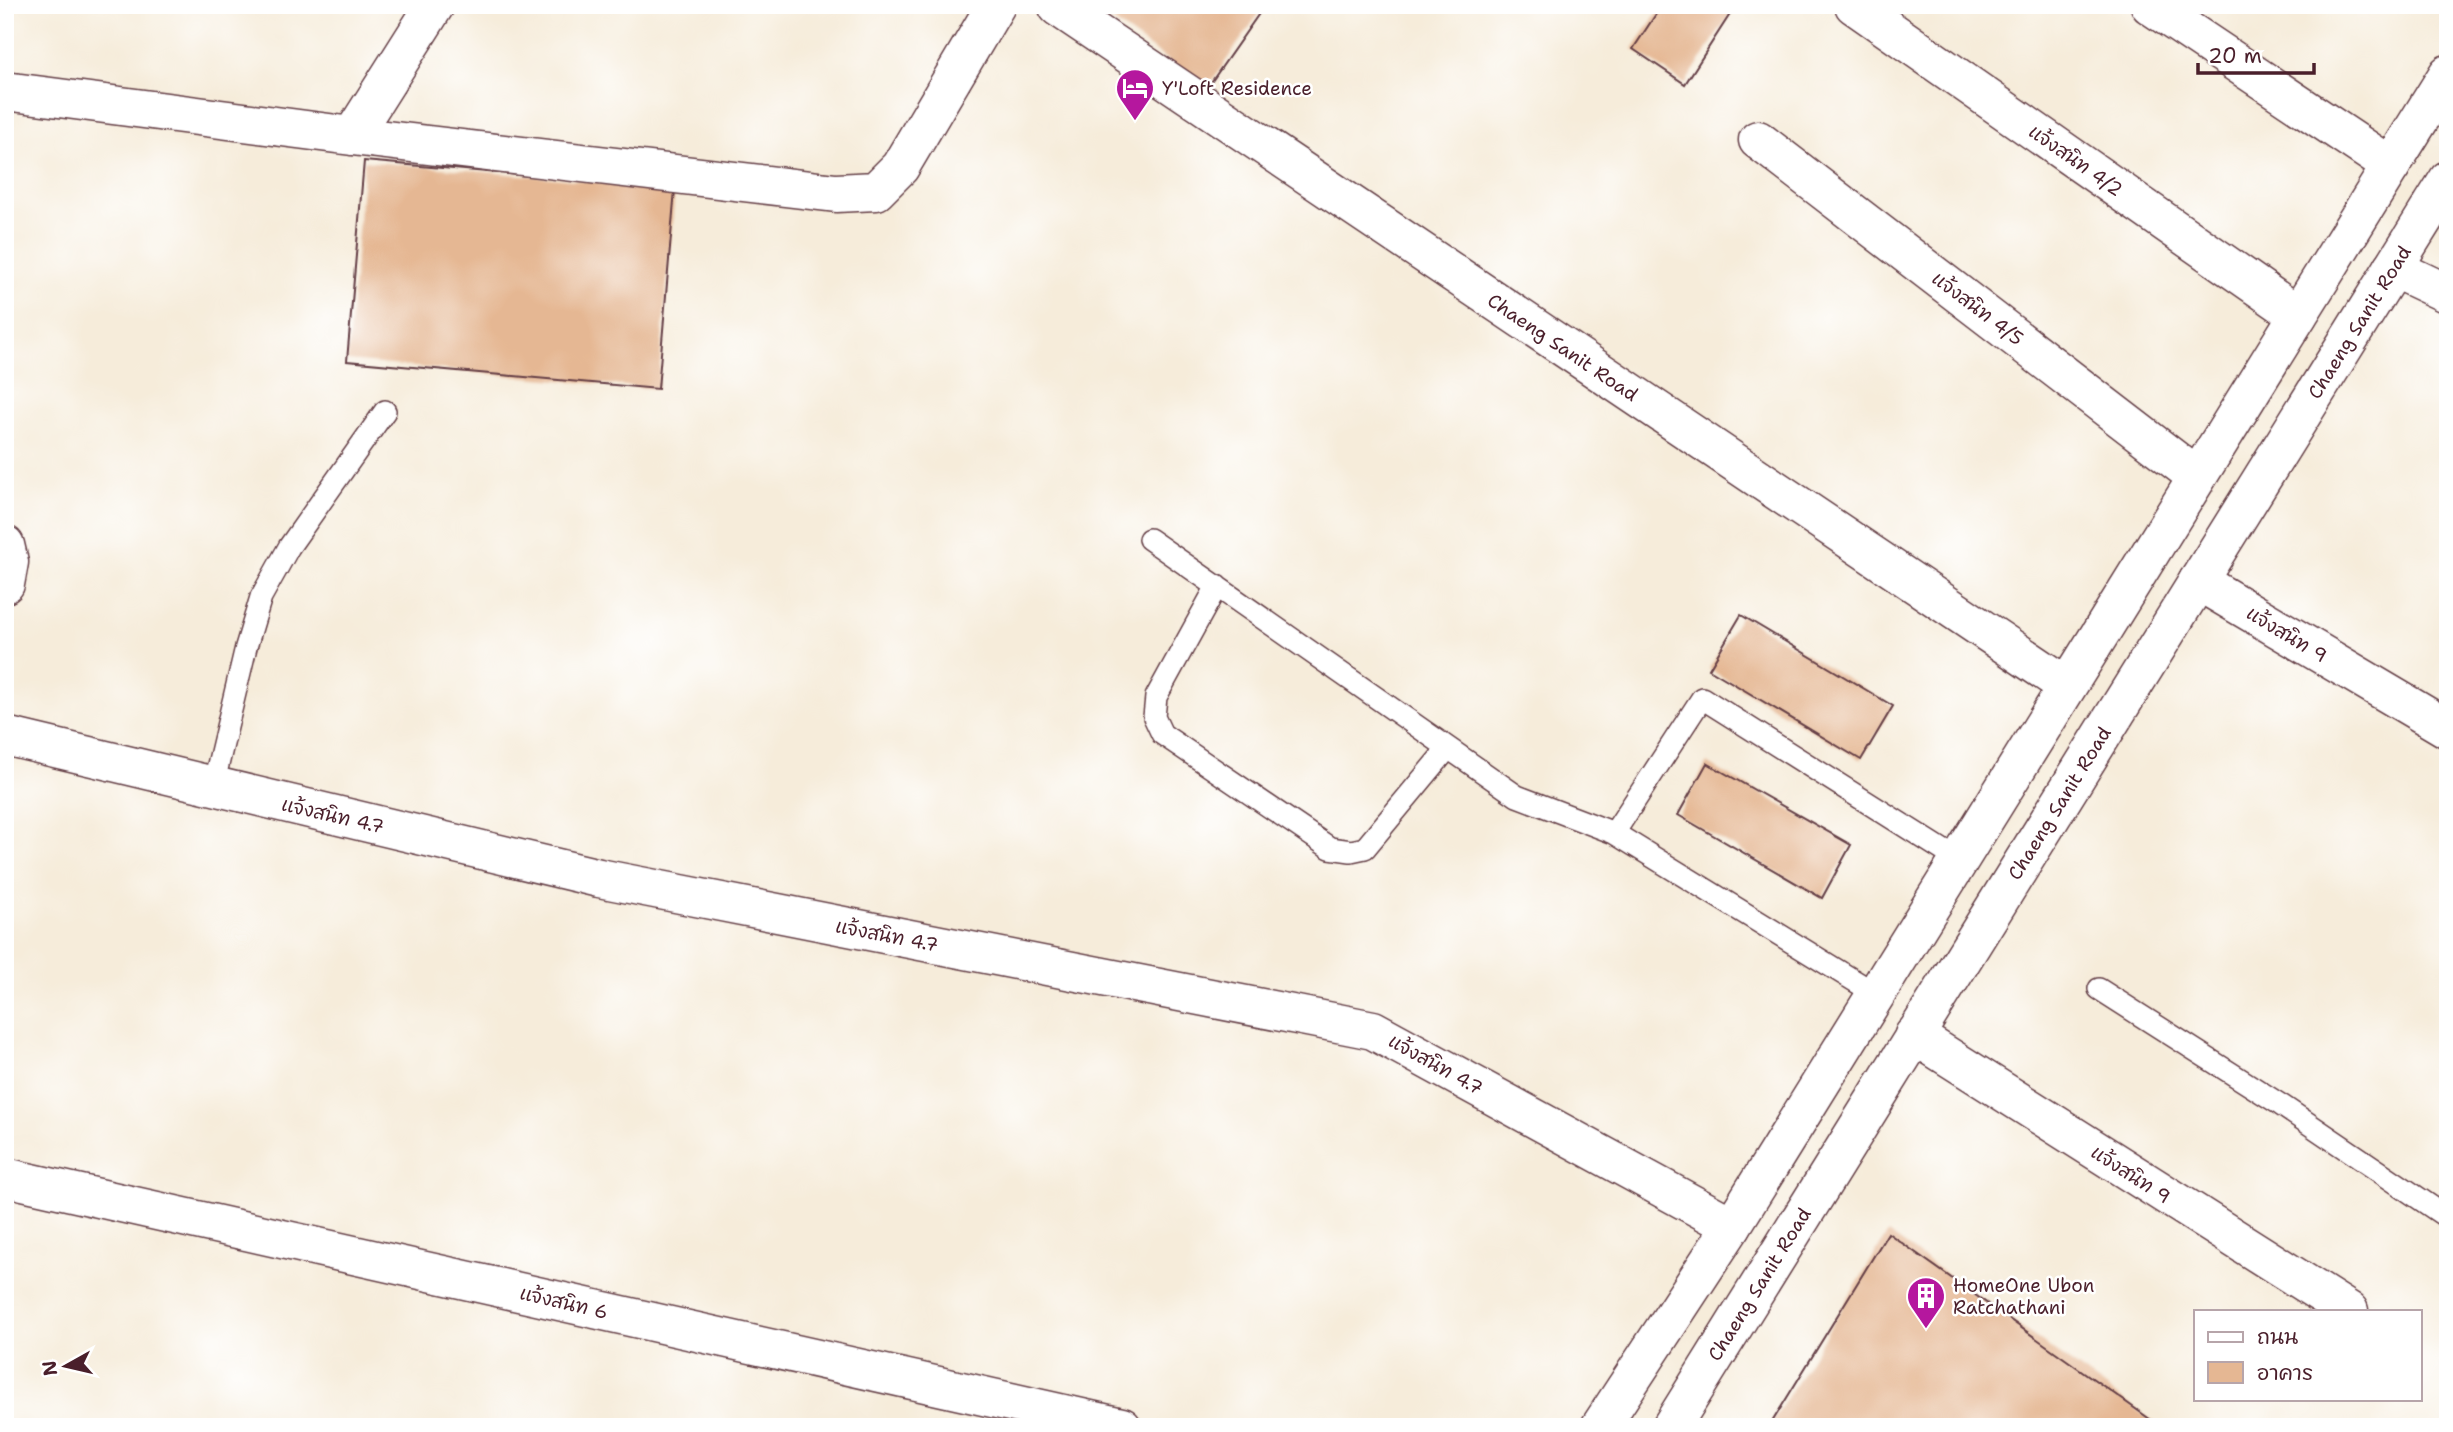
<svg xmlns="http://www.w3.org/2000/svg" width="2453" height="1432" font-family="'Shantell Sans','Playpen Sans Thai',sans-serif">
  <rect width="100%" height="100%" fill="#fff"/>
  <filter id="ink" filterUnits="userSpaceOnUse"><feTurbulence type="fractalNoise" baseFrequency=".0143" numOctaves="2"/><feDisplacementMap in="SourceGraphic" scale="14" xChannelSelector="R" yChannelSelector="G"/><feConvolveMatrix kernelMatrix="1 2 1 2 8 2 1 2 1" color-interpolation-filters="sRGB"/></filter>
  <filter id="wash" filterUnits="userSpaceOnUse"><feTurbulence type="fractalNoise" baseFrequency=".00686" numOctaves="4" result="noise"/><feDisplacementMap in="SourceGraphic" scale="28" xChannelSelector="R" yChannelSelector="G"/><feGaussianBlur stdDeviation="1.57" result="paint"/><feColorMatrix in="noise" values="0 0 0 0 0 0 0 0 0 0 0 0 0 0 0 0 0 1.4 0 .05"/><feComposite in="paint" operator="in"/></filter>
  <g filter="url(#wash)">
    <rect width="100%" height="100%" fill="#f6ecda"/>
    <g id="blocks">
      <path fill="#e5b793" d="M1105 5H1265L1207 88 1100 12Z
        M1662 5H1736L1685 84 1633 49Z
        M364 161 675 189 658 389 347 361Z
        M1741 615 1893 706 1861 760 1709 669Z
        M1707 763 1851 845 1822 898 1678 815Z
        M1888 1233 2161 1427H1769Z"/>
    </g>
  </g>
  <g filter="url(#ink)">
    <use href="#blocks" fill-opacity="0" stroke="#643e45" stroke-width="2"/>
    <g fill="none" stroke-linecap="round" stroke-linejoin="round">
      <defs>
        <path id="lane" d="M1149 539 1517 796 1614 833 1876 994
          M1217 586 1156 697 1154 717 1162 734 1330 848 1351 851 1365 848 1448 748
          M213 786 246 647 261 597 289 547 385 411
          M1614 833 1702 698 1960 861
          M2099 989 2281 1105 2448 1218"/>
        <path id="street" d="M1854 5 2298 315
          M2150 5 2391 166
          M1058 7 2067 686
          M5 91 352 136 836 193 876 191 900 167 996 5
          M352 136 435 5
          M1758 140 2197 477
          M2393 268 2448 294
          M5 545 9 562 5 584
          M2198 581 2448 729
          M5 736 599 878 1373 1030 1732 1226
          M1914 1035 2349 1311
          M5 1177 1122 1427"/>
        <path id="primary" d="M1600 1427 1732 1226 2448 74
          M1671 1427 2448 180"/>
      </defs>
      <use href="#lane" stroke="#643e45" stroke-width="24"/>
      <use href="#street" stroke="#643e45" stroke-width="41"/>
      <use href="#primary" stroke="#643e45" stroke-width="41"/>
      <use href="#lane" stroke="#fff" stroke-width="21"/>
      <use href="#street" stroke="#fff" stroke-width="38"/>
      <use href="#primary" stroke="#fff" stroke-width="38"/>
    </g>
  </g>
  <defs>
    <symbol id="hotel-pin" viewBox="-11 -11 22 30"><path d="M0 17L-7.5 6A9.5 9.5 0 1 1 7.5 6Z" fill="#b5179e" stroke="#fff"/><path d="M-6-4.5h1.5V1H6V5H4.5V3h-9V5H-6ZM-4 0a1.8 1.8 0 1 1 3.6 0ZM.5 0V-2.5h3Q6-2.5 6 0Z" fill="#fff"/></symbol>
    <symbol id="building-pin" viewBox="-11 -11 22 30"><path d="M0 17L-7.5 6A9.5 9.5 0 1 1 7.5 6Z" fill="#b5179e" stroke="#fff"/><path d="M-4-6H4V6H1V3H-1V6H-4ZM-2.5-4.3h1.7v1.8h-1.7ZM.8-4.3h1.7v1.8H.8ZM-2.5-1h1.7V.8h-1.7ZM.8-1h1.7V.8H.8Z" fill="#fff"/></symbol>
  </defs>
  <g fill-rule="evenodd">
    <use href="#hotel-pin" x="1113" y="66" width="44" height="60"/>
    <use href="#building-pin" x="1904" y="1274" width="44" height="60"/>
  </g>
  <g text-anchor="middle" stroke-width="5" stroke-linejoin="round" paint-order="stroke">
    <g font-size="19" fill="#4a1f2b" stroke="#fff" text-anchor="start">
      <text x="1162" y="95">Y'Loft Residence</text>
      <text x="1953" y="1292">HomeOne Ubon<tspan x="1953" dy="22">Ratchathani</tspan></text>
    </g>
    <g font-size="19" fill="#4a1f2b" stroke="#fff">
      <text transform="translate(2076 160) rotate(35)" y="7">แจ้งสนิท 4/2</text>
      <text transform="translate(1978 308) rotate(37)" y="7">แจ้งสนิท 4/5</text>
      <text transform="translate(2359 322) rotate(-58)" y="7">Chaeng Sanit Road</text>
      <text transform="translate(1563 347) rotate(34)" y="7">Chaeng Sanit Road</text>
      <text transform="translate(2287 634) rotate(31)" y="7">แจ้งสนิท 9</text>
      <text transform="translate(2059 803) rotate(-58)" y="7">Chaeng Sanit Road</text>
      <text transform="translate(333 815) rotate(13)" y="7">แจ้งสนิท 4.7</text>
      <text transform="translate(887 935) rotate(11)" y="7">แจ้งสนิท 4.7</text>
      <text transform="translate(1436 1064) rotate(29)" y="7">แจ้งสนิท 4.7</text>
      <text transform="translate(2131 1174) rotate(33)" y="7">แจ้งสนิท 9</text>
      <text transform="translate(1759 1284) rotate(-58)" y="7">Chaeng Sanit Road</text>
      <text transform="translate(564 1302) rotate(13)" y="7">แจ้งสนิท 6</text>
    </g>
  </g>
  <rect width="2453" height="1432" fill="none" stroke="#fff" stroke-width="28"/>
  <rect x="2194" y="1310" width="228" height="91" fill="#ffffff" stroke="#b7a5aa" stroke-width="2"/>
  <rect x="2208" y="1332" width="35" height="10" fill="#ffffff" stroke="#b7a5aa" stroke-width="2"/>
  <text x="2257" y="1344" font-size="21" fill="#4a1f2b">ถนน</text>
  <rect x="2208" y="1362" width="35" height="21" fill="#e5b793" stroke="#b7a5aa" stroke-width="2"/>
  <text x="2257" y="1380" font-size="21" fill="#4a1f2b">อาคาร</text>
  <g transform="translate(66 1366) rotate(262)" stroke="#ffffff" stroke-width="5" paint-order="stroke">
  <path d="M0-5L12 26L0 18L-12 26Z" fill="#4a1f2b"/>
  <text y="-10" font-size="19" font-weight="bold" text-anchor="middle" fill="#4a1f2b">N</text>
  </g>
  <path d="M2198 63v10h116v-10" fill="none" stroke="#4a1f2b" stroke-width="3.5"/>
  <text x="2208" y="63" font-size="21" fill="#4a1f2b" stroke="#ffffff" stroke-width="5" paint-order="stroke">20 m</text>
</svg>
